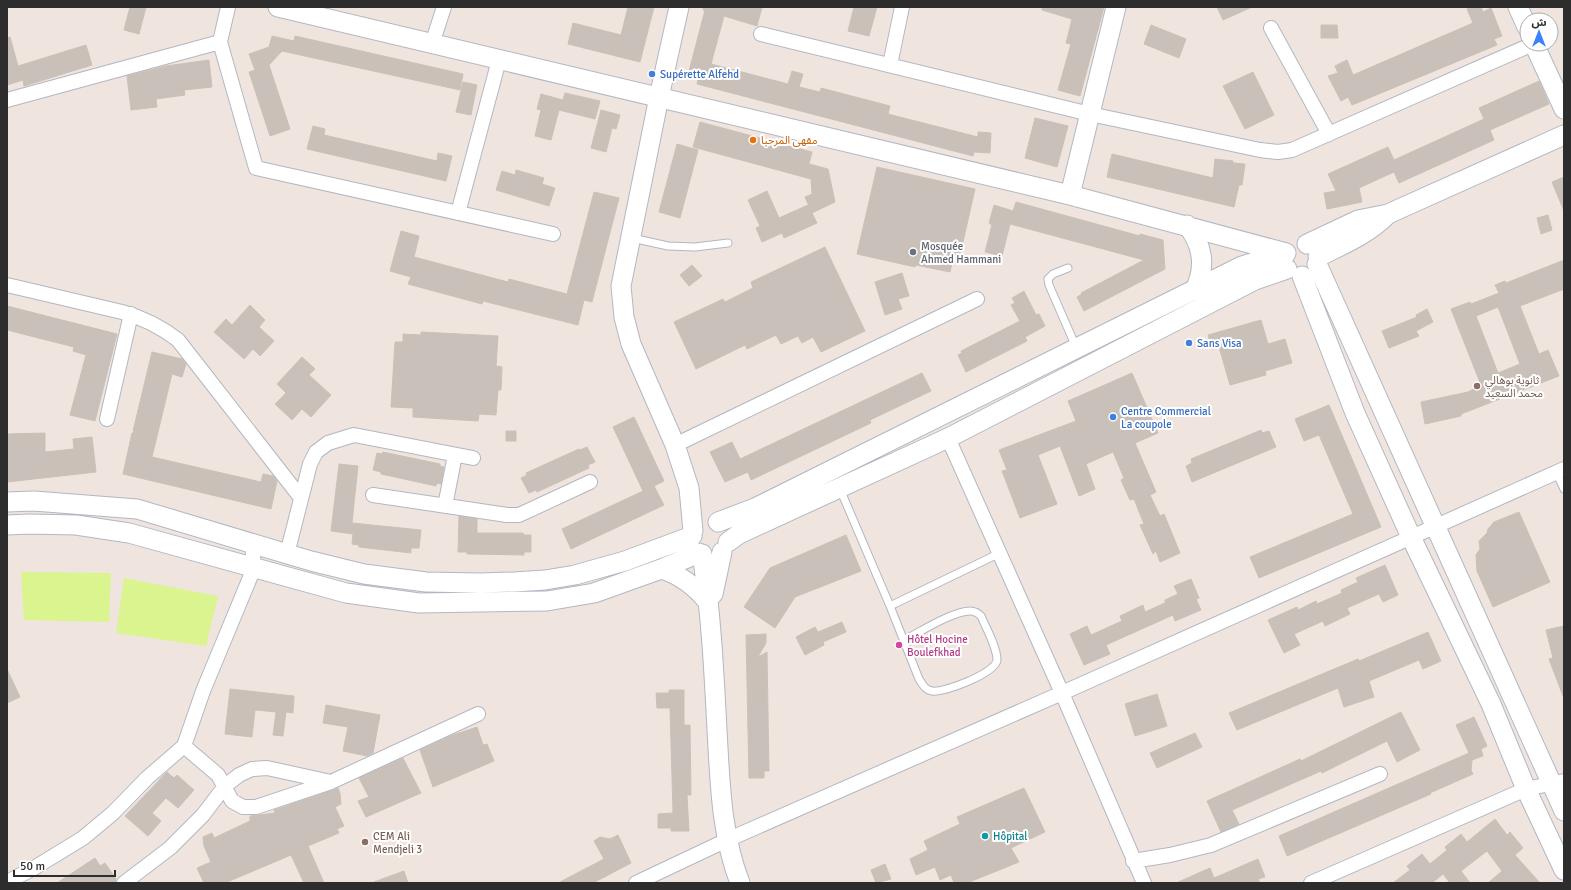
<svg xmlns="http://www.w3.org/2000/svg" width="1571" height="890" font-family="Signika,'Noto Sans Arabic',sans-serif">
  <rect width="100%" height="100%" fill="#efe5de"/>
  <path fill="#daf48f" d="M21 572 111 573 109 622 24 620Z
    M124 578 218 596 206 646 116 633Z"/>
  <path fill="#c8c0b9" stroke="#cbc1b7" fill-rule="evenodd" d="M130 7H146L139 34 124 30Z
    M628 7H654L640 62 568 44 573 23 621 35Z
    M703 7H762L757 26 724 16 711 64 788 84 792 71 803 74 799 87 820 92 821 88 890 106 888 114 978 137V132L991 133 990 153 974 152 973 156 697 84 698 78 688 75 705 10H703Z
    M854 7H877L869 36 848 31Z
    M1042 7H1104L1080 96 1058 90 1071 44 1066 43 1072 19 1042 10Z
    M1217 7H1252L1223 20Z
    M1474 7H1481L1483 12 1491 8 1502 36 1494 39 1497 45 1352 105 1348 97 1341 101 1328 76 1338 73 1335 66 1347 60 1353 75 1473 23 1467 9Z
    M1151 25 1186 39 1179 58 1144 44Z
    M1321 25H1337L1338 38H1321Z
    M272 36 294 41 295 36 463 74 460 90 282 51 269 65 290 129 270 136 249 72 255 70 249 54 269 47Z
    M10 37 18 66 86 45 92 65 24 86 23 80 7 85V38Z
    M209 60 212 87 184 90 185 95 156 99 157 107 131 110 127 76 166 66Z
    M1253 72 1274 115 1245 129 1223 86Z
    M1539 81 1549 104 1490 130 1494 140 1399 183 1394 172 1359 188 1362 202 1327 209 1324 193 1336 191 1328 174 1388 147 1394 160 1484 119 1479 108Z
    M463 82 477 85 471 115 456 112Z
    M565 93 600 101 595 119 559 110 551 140 535 136 541 110 537 109 541 94 563 100Z
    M601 110 620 115 616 129 612 128 606 152 591 148Z
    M1035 118 1068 126 1057 167 1025 158Z
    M700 122 812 152 809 164 828 169 835 202 812 213 805 197 812 194 811 179 693 147Z
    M313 126 325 129 324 135 437 161 438 153 452 156 446 181 307 149Z
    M677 144 698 150 680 218 659 212Z
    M1112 154 1213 178 1215 159 1233 161V163L1245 164 1242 185H1239L1234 207 1107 177Z
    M877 167 975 189 958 264 952 263 950 272 916 265 915 267 857 254Z
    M516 170 544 178 542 184 555 188 549 206 496 190 502 171 515 175Z
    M1564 177V211L1552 182Z
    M767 191 779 218 808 205 817 223 784 238 782 233 762 242 756 228 760 226 748 200Z
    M594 192 619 198 592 302 584 300 578 325 483 301 482 304 408 284 411 277 390 271 401 231 419 236 414 257 508 282 509 279 567 294Z
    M1016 202 1140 236V234L1163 240 1165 269 1084 311 1077 297 1082 294 1081 293 1144 260 1010 224 1002 256 985 252 992 225 989 223 994 205 1013 211Z
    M1548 215 1552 230 1541 234 1537 218Z
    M825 247 865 331 821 352 813 337 802 343 798 336 781 344 776 335 747 349 745 345 696 369 674 322 723 299 725 302 753 288 751 282Z
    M1564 260V289L1520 306 1539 354 1548 350 1559 376 1461 414V416L1425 424 1421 402 1468 392 1481 385 1451 309 1470 302 1471 304 1499 293 1495 285 1505 281 1506 283ZM1498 307 1520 364 1498 373 1476 316Z
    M692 265 702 276 689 286 680 275Z
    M902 273 909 296 898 299 902 309 885 315 875 282Z
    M1024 291 1036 315 1039 314 1045 326 1025 337 1027 341 966 372 958 355 962 353 961 351 1020 321 1011 305 1015 303 1012 298Z
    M250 305 265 320 259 327 274 341 260 356 253 349 244 359 214 332 226 319 232 325Z
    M7 306 117 334 95 421 70 415 86 355 73 351 74 347 7 330Z
    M1427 309 1433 322 1416 331 1419 336 1389 348 1382 331 1417 317 1416 315Z
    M1261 320 1268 344 1285 339 1292 363 1265 371 1266 375 1230 385 1219 347 1212 349 1208 335Z
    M421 332 498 336 496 366 502 367 501 390H498L496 415 479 414 478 421 413 417V408L391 407 395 342H403V334L421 335Z
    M152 352 182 359 186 364 182 377 172 374 152 457 261 482 263 474 273 476 277 481 271 509 123 474 132 433 137 432 133 431Z
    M302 357 315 369 309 375 331 395 311 417 302 409 292 420 275 404 286 393 277 384Z
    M922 373 931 391 870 420 871 423 751 480 748 472 725 482 710 452 732 442 740 459Z
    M1132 373 1158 433 1135 443 1156 492 1150 495 1160 516 1164 514 1180 553 1160 562 1156 551 1153 554 1140 525 1144 524 1134 499 1130 500 1121 480 1124 478 1113 452 1086 464 1095 489 1079 496 1060 446 1038 455 1057 504 1020 518 1002 471 1007 470 999 450 1076 421 1068 401Z
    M1329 405 1381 527 1259 578 1250 557 1353 514 1319 435 1304 441 1295 419Z
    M634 417 664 481 654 486 664 505 571 549 562 529 643 491 613 427Z
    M1261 430 1262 433 1269 431 1276 447 1192 482 1186 466 1192 463 1191 459Z
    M506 431H516V441H506Z
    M45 433V452L74 449 73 439 92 437 96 472 7 482V434Z
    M587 447 595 462 588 465 589 468 537 492 536 490 529 493 521 478 527 475 526 473 579 449 580 450Z
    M383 452 440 464V466L444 467 441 484 437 483 436 486 381 474V472L373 470 377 453 382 454Z
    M339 464 358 466 352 523 421 530 419 548H411V553L359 547V545L352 544 353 534 331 531Z
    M1519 512 1550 582 1493 607 1477 571 1476 555 1480 549 1479 541 1487 533 1488 529 1494 522Z
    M459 516 477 519V533H523L524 535H531V552H524V555L467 554V552H458Z
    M846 535 861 571 795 597 775 628 744 607 770 568Z
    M1385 565 1398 595 1383 602 1379 594 1347 608 1350 614 1325 626 1323 621 1294 634 1300 645 1284 653 1268 620 1297 607 1298 610 1316 601 1317 604 1342 593 1341 590 1358 582 1356 578Z
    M1191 579 1199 598 1196 599 1201 610 1175 621 1173 615 1106 645 1110 654 1084 665 1070 634 1087 626 1091 635 1122 621 1120 616 1143 605 1145 612 1165 603V600L1178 594 1174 586Z
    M842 622 846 632 823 642 824 645 805 655 796 637 815 627 818 632Z
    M1564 626V695L1563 696 1549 659 1553 658 1546 630Z
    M1428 632 1441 661 1423 669 1419 660 1369 681 1374 697 1344 707 1338 688 1237 730 1229 713 1358 659 1359 661Z
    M766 634V643L758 657 767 652 769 771H764V778H749L746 635Z
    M7 669 20 697 7 703Z
    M230 689 294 696 293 713 286 712 283 736 273 735 276 712 255 710 252 737 225 734Z
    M669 690H684V725H690L691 795H687L689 831H671V828H658V814L673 813 670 708H657L656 693H669Z
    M1157 694 1167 726 1135 736 1125 704Z
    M326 705 380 715 373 753 367 756 343 751 348 727 323 723Z
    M1401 712 1420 750 1397 762 1387 741 1322 773 1321 771 1232 810 1239 824 1221 832 1207 801 1300 759 1301 761Z
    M1474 717 1487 746 1481 749 1483 756 1472 760 1471 770 1473 774 1430 793 1431 794 1287 856 1279 836 1469 753 1456 725Z
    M477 727 483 745 487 744 494 761 433 787 420 750 453 735Z
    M1195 733 1202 747 1157 768 1150 753Z
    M403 758 421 793 366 817 358 801 369 797 359 778Z
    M167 772 174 778 177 775 194 790 178 808 166 798 152 813 161 821 148 836 125 816Z
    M338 788 340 793 341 804 335 807 344 826 337 829 339 833 308 846 324 883H304L291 855 225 883H204L197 868 211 862 204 846 203 837 212 833 214 838 250 821V816L275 813 274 810Z
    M1024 788 1045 832 1011 848 1019 862 967 883H954L951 875 940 880 935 867 916 875 910 859 928 850 924 841 960 824 957 817Z
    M1495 819 1507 835 1510 832 1523 848 1515 855 1540 883H1488L1502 871 1487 851 1461 871 1470 883H1450L1443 874 1432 883H1393L1410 870 1407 866 1422 854 1430 864 1447 850 1445 847 1461 834 1467 842Z
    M618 835 631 863 593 883H558L604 859 594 841 600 837 610 839Z
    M95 858 100 866 105 863 116 879V883H57Z
    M1258 859 1265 877 1258 879 1260 883H1176L1210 868 1214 878Z
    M885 864 891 879 876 883 871 870Z
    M404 871 408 883H374V882Z"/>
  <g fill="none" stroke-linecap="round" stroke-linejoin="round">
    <defs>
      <path id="lane" d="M632 238 668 246 695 247 728 243
        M1068 268 1053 274 1048 279 1049 285 1076 347
        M1556 472 1564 489
        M840 489 890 606 919 679C923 685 925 690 932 691 944 693 996 673 997 660 997 647 986 628 981 616 978 613 975 611 970 611 953 611 920 632 904 640
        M890 606 1000 553"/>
      <path id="street" d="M228 7 220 42 256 168 553 234
        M1271 28 1329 134
        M761 34 1090 114 1260 150 1278 152 1292 150 1533 44
        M432 44 444 7
        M890 65 902 7
        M7 100 220 42
        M458 213 499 60
        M7 285 122 312C144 318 160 326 178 340L301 498
        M107 419 131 314
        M948 438 1062 693 1144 883
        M675 445 977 299
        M373 495 507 515H519L590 482
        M445 506 455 455
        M287 554 310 464 316 452 328 443 354 435 473 458
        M184 746 218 775 232 801 243 807H256L331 782 478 714
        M1133 861 1170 855 1211 845 1380 774
        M7 882 34 868 83 838 113 813 147 778 184 746 203 691 254 568 252 543
        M124 883 170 848 203 815 225 786 239 775 252 769 267 768 331 782
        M636 883 727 840 1062 693 1564 469
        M1311 883 1526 789 1564 781"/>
      <path id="secondary" d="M278 7 1070 195 1286 253
        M679 7 659 97 621 286 624 317 631 344 675 445 689 488 693 531
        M1518 7 1527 27
        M1534 44 1564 109
        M1070 195 1116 7
        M1187 225C1203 245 1206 267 1195 290
        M1307 244 1358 220 1388 214 1564 135
        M1318 257C1344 244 1367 235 1388 214
        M1317 264 1564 811
        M1302 276 1355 413 1411 537 1491 704 1526 789 1564 870
        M7 502 34 501 137 509 311 561 364 574 426 582 480 583 514 582 545 580 575 575 625 561 692 536
        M718 522 755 508 1242 266 1255 262 1285 255
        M7 525 29 524 76 525 129 533 346 593 419 603 547 601 594 593 661 569 699 553
        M728 542 739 534 948 438 1255 280 1287 269
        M702 554C711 612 714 671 717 730 720 782 721 834 740 883
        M661 569C681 575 695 586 708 602
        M713 594 722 552"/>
    </defs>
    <use href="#lane" stroke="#b2b7c2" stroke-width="9"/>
    <use href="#street" stroke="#b2b7c2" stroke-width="16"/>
    <use href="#secondary" stroke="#b2b7c2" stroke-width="21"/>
    <use href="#lane" stroke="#fff" stroke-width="7"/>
    <use href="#street" stroke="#fff" stroke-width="14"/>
    <use href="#secondary" stroke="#fff" stroke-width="19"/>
  </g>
  <g fill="#3f7fe0" stroke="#fff" stroke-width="1.5">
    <circle cx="652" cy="74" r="4"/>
    <circle cx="1189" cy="343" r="4"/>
    <circle cx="1113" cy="417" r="4"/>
  </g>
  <circle fill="#e8710a" stroke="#fff" stroke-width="1.5" cx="753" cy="140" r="4"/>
  <circle fill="#6b7280" stroke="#fff" stroke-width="1.5" cx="913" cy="252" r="4"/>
  <g fill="#8d6e63" stroke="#fff" stroke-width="1.5">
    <circle cx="1477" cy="386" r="4"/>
    <circle cx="365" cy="842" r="4"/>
  </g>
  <circle fill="#d1479c" stroke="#fff" stroke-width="1.5" cx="899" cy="645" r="4"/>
  <circle fill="#0f9aa8" stroke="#fff" stroke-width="1.5" cx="985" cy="836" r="4"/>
  <g text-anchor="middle" stroke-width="4" stroke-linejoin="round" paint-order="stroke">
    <g font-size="11" fill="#366cbe" stroke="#fff" text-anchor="start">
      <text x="660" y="78">Supérette Alfehd</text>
      <text x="1197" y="347">Sans Visa</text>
      <text x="1121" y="415">Centre Commercial<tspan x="1121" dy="13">La coupole</tspan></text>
    </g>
    <g font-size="11" fill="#c56008" stroke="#fff" text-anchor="start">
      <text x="761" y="144">مقهى المرحبا</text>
    </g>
    <g font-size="11" fill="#5b616d" stroke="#fff" text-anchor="start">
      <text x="921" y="250">Mosquée<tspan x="921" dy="13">Ahmed Hammani</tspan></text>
    </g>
    <g font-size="11" fill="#785e54" stroke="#fff" text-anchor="start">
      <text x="1485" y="384">ثانوية بوهالي<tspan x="1485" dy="13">محمد السعيد</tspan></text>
      <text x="373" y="840">CEM Ali<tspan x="373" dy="13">Mendjeli 3</tspan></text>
    </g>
    <g font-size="11" fill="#b23c85" stroke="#fff" text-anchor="start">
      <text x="907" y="643">Hôtel Hocine<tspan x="907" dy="13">Boulefkhad</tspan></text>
    </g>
    <g font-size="11" fill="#0d838f" stroke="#fff" text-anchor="start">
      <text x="993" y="840">Hôpital</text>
    </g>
  </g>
  <rect width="1571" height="890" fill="none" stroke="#2d2d2d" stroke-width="16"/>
  <g transform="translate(1539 32)"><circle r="19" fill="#ffffff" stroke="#ababab"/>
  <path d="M0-3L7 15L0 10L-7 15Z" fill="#3b81ff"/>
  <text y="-6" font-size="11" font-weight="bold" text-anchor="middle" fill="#2d2d2d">ش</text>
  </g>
  <path d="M14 870v6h101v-6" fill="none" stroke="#2d2d2d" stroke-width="2"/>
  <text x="20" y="870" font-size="12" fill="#2d2d2d" stroke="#ffffff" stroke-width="3" paint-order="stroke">50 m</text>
</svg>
